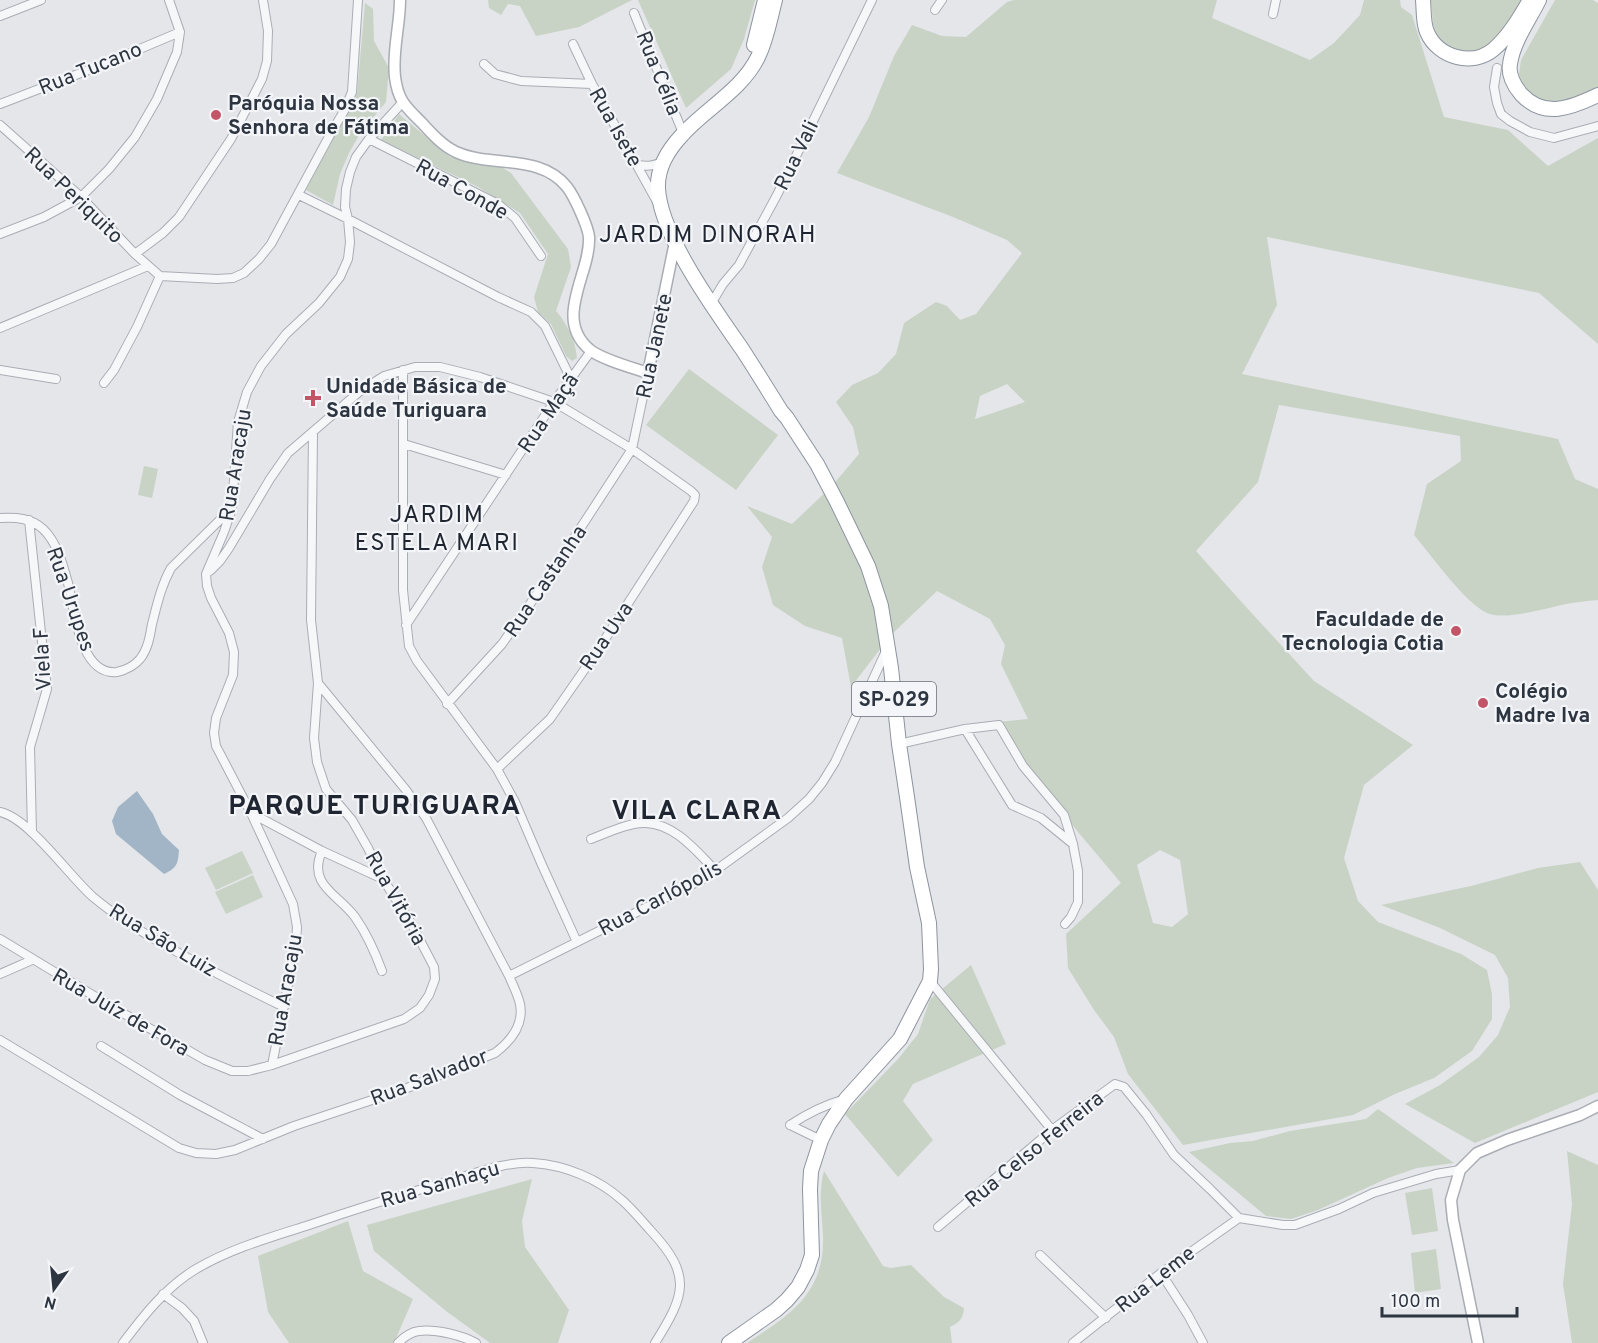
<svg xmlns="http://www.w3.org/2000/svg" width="1598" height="1343" font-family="Overpass,sans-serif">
  <rect width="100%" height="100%" fill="#e4e6ea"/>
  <path fill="#c9d3c5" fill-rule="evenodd" d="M488 0H632L579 27 536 36 520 6 508 4 501 15 489 8Z
    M638 0H755L744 39 731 69 686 108Z
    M1014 0H1217L1212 18 1310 60 1334 43 1360 15 1364 0H1400L1401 7 1412 15 1444 117 1508 130 1548 166 1598 138V344L1539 293 1267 237 1277 305 1242 374 1558 439 1575 479 1598 489V600C1587 601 1576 602 1566 604 1546 608 1505 621 1487 613 1465 603 1431 555 1414 535L1427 484 1461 461 1460 436 1279 405 1258 482 1196 551 1237 597 1314 681 1413 745 1364 785 1344 858 1358 901 1378 922 1461 954 1487 970 1492 994V1019L1472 1051 1434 1078 1395 1094 1353 1115 1183 1145 1128 1074 1114 1037 1094 1010 1068 968 1066 934 1121 883 1078 832 1021 759 999 722 1028 719 1001 664 1005 645 990 619 937 591 891 635 851 687 842 638 805 626 773 605 762 567 772 537 747 506 792 524 831 487 859 454 853 427 836 402 852 385 878 373 896 354 904 323 936 302 947 306 960 320 976 314 1022 253 1007 240 953 217 837 173 869 117 894 56 912 25 942 36 966 37 1007 2ZM1007 384 1025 402 975 419 980 396ZM1160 850 1180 860 1188 914 1172 927 1153 923 1137 865Z
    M1431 0H1523L1491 49 1455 54 1438 40 1433 24Z
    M1555 0H1593L1598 3V88L1567 103 1551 106 1536 101 1522 85 1519 74 1521 60Z
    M365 3 373 9 374 41 389 68 386 102 361 132 349 153 340 174 333 205 306 190 357 94Z
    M399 114 450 157 498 165 511 173 568 249 571 267 556 311C567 323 576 342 577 358L572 361 566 356 551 324 538 312 534 297 548 254 520 213 478 187 381 140Z
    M689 369 778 435 736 490 646 425Z
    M144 466 158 469 152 498 138 495Z
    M242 851 253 873 216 890 205 868Z
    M1580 862 1598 890V1092L1475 1143 1405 1104 1440 1085 1479 1057 1498 1035 1510 1007 1508 978 1495 955 1440 928 1381 905 1471 886 1538 868Z
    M253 875 263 897 226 914 215 892Z
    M971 965 1006 1044 913 1084 903 1101 933 1140 898 1177 845 1114 899 1058 918 1034 930 999Z
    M1378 1109 1454 1163 1417 1168 1388 1178 1318 1210 1291 1219 1266 1216 1189 1152 1230 1143 1253 1141 1290 1131 1366 1119Z
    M1567 1151 1598 1165V1343H1572L1563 1284 1572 1204Z
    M824 1171 883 1266 891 1268 911 1265 944 1297 964 1308C963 1319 960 1322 950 1327L952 1343H747C790 1315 825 1293 823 1236 822 1212 818 1195 824 1171Z
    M532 1179 522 1221 525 1247 569 1310 558 1343H490L446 1311 374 1251 367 1225Z
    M1432 1188 1438 1231 1412 1235 1405 1193Z
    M348 1221 363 1271 413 1299 394 1343H289L268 1312 258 1256Z
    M1436 1249 1441 1289 1415 1293 1411 1253Z"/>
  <path fill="#a2b5c7" d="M137 791 153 814 162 834 179 850C178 864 177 868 164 874L116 834 112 821 118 807Z"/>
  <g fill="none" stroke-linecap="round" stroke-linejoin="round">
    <defs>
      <path id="street" d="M935 10 942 0
        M634 13 683 133
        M1273 14 1276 0
        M0 16 41 0
        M573 44 592 84 656 200
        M484 64 495 74 521 81 592 84
        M1497 68 1494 87 1497 103 1501 114 1510 121 1530 132 1554 138 1598 126
        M0 104 104 64 180 32
        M0 125 81 197 135 254 160 276 217 279 233 278 244 273 259 259 271 244 331 133 344 111 352 92 358 0
        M369 139 498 204 515 218 541 256
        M636 164C646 167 653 166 663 162
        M299 195 348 219 498 297 531 312 545 326 571 379
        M0 234 44 217 81 197 109 169 135 137 157 99 177 52 180 32 169 0
        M135 254 163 233 179 217 231 139 262 79 267 61 268 31 263 0
        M711 304 723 284 739 265 777 195 872 0
        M0 328 148 266
        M0 370 56 379
        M403 370V590L409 646 417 661 497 769 515 802 542 865 577 942
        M104 383 114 370 137 327 160 276
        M404 444 506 475
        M0 518C16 517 31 518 43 529 57 542 63 565 68 583 74 607 79 676 117 672 126 670 134 666 140 659 148 649 150 636 152 624 157 605 161 586 171 568L231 509
        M29 520 47 689 30 747 32 832
        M210 571 220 561 229 548 270 479 288 453 359 392 384 376 415 367H440L480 377 554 402 632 449 691 491 695 495 694 501 596 653 550 719 497 769
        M406 625 554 402 591 351
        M447 704 502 644 546 581 632 449 648 373
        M965 729 1012 805 1041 818 1073 844 1078 871V902L1071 917 1065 924
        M899 744 965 729 999 725 1023 766 1064 815 1073 844
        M0 812C29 818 69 876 93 897 117 917 143 933 170 948 207 969 245 988 284 1007
        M251 813 322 851 383 879
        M591 839C607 833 630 822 646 823 675 824 696 851 715 870
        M322 851C307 885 338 894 355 917 367 934 375 952 382 971
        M0 939 114 1008 205 1060 232 1071H248L272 1065 404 1019 420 1008 429 995 435 979 434 967 411 923 383 879 368 848 352 820 326 789 317 762 314 738 318 683 311 620 313 432
        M0 974 32 960
        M509 976 705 878 788 818 809 799 822 783 835 762 886 651
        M930 981 1052 1130
        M0 1040 179 1148 196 1153 216 1154 235 1150 294 1126 402 1090 495 1053C511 1041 524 1025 520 1004 518 995 513 985 509 976L426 818 406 790 318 683
        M101 1046 180 1095 263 1139
        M272 1065 296 945 297 927 293 904 251 813 216 746 214 733 216 718 233 675 234 652 229 633 211 598 207 586 206 574 224 532 232 508 238 422 247 392 261 366 286 334 319 303 340 277 348 259 350 242 348 219 345 207 346 189 350 172 356 157 369 139 402 103
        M790 1125C808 1113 824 1105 845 1099
        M790 1125 821 1140
        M938 1227 1052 1130 1115 1084 1124 1087 1146 1114 1174 1155 1210 1189 1239 1218 1283 1225H1295L1339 1209 1373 1193 1436 1174 1460 1170
        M1040 1255 1106 1318
        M1161 1273 1188 1315 1203 1343
        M163 1294 182 1308 194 1321 203 1343
        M123 1343C144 1315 166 1287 196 1269 230 1249 268 1238 306 1226 353 1210 401 1195 449 1181 474 1174 506 1161 533 1163 565 1165 599 1179 623 1201 633 1210 642 1221 651 1231 693 1276 685 1295 655 1343
        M398 1343C404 1337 410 1332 419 1331 436 1329 461 1335 476 1343
        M1073 1343 1161 1273 1239 1218"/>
      <path id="secondary" d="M400 0C400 26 392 51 395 77 398 101 406 107 422 123 432 134 443 146 456 152 491 168 540 153 567 187 574 196 588 226 589 237 591 273 553 318 589 349 600 359 633 368 648 373L675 242
        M1478 1343 1453 1220 1451 1200 1460 1170 1477 1153 1507 1140 1580 1115 1598 1106"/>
      <path id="highway" d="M1423 0C1424 10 1423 23 1427 32 1438 58 1473 67 1494 49 1509 36 1520 17 1530 0
        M1539 0C1529 20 1513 42 1510 64 1508 74 1514 86 1521 94 1544 119 1571 108 1598 95
        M754 45 765 0
        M729 1343 776 1310 787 1300 798 1287 807 1270 812 1255 810 1189 811 1171 821 1140 829 1124 846 1099 900 1039 930 981 931 969 929 923 917 867 907 797 899 744 891 668 881 606 868 566 837 502 817 464 787 418 781 411C768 390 755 369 742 349 715 310 660 235 658 188 657 167 668 150 682 135 705 109 742 90 758 57 767 39 770 19 775 0"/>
    </defs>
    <use href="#street" stroke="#a9adb4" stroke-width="10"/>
    <use href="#secondary" stroke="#a9adb4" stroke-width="13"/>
    <use href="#highway" stroke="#8c94a0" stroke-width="16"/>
    <use href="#street" stroke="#f6f7f9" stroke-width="8"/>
    <use href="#secondary" stroke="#fff" stroke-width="10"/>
    <use href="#highway" stroke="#fff" stroke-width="14"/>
  </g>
  <g fill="#c35568" stroke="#f3f5f8" stroke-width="2">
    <circle cx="216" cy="115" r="6"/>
    <path d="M310 389h6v6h6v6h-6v6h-6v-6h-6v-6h6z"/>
    <circle cx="1456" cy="631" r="6"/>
    <circle cx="1483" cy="703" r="6"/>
  </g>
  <g text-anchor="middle" stroke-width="4.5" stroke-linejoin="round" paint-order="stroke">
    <rect fill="#f3f5f8" stroke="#686f78" stroke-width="1.5" x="852" y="682" width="84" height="34" rx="4.5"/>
    <g font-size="20" font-weight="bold" fill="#2d3541">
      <text x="894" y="706">SP-029</text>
    </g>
    <g font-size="21" fill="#2d3541" stroke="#f3f5f8">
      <text transform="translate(90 68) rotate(-22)" y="7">Rua Tucano</text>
      <text transform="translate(659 73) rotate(68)" y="7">Rua Célia</text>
      <text transform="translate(616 127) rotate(61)" y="7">Rua Isete</text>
      <text transform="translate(796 155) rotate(-64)" y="7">Rua Vali</text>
      <text transform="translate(462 189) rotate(29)" y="7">Rua Conde</text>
      <text transform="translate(74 195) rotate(44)" y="7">Rua Periquito</text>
      <text transform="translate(654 346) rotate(-78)" y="7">Rua Janete</text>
      <text transform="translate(548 413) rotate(-56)" y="7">Rua Maçã</text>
      <text transform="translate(235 465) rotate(-81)" y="7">Rua Aracaju</text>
      <text transform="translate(545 581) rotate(-56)" y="7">Rua Castanha</text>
      <text transform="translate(71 599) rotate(71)" y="7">Rua Urupes</text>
      <text transform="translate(606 636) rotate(-56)" y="7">Rua Uva</text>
      <text transform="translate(42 659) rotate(-93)" y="7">Viela F</text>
      <text transform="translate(396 898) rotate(61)" y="7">Rua Vitória</text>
      <text transform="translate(660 898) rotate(-28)" y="7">Rua Carlópolis</text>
      <text transform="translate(163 940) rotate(31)" y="7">Rua São Luiz</text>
      <text transform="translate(285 990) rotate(-80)" y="7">Rua Aracaju</text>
      <text transform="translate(121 1012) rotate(30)" y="7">Rua Juíz de Fora</text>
      <text transform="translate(429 1077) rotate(-21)" y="7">Rua Salvador</text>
      <text transform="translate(1034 1149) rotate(-39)" y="7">Rua Celso Ferreira</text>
      <text transform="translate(440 1184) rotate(-16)" y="7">Rua Sanhaçu</text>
      <text transform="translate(1155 1279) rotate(-38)" y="7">Rua Leme</text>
    </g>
    <g font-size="21" font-weight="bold" fill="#2d3541" stroke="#f3f5f8" text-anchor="start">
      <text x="228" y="110">Paróquia Nossa<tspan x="228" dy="24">Senhora de Fátima</tspan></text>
      <text x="326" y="393">Unidade Básica de<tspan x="326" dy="24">Saúde Turiguara</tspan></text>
      <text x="1444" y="626" text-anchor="end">Faculdade de<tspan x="1444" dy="24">Tecnologia Cotia</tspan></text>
      <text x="1495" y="698">Colégio<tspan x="1495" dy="24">Madre Iva</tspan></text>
    </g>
    <g font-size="24" letter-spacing="1.5" fill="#1f2632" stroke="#f3f5f8">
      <text x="708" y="242">JARDIM DINORAH</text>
      <text x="437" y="522">JARDIM<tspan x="437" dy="28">ESTELA MARI</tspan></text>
    </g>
    <g font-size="27" font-weight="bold" letter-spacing="1.5" fill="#1f2632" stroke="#f3f5f8">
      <text x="375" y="814">PARQUE TURIGUARA</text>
      <text x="697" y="819">VILA CLARA</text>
    </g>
  </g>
  <g transform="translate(54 1289) rotate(195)" stroke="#f3f5f8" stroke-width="4.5" paint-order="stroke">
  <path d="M0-4.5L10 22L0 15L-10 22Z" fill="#2d3541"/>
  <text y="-9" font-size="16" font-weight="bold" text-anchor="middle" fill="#2d3541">N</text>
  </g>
  <path d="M1382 1307v9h135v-9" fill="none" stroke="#2d3541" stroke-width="3"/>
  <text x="1391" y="1307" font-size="18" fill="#2d3541" stroke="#f3f5f8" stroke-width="4.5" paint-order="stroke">100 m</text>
</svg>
